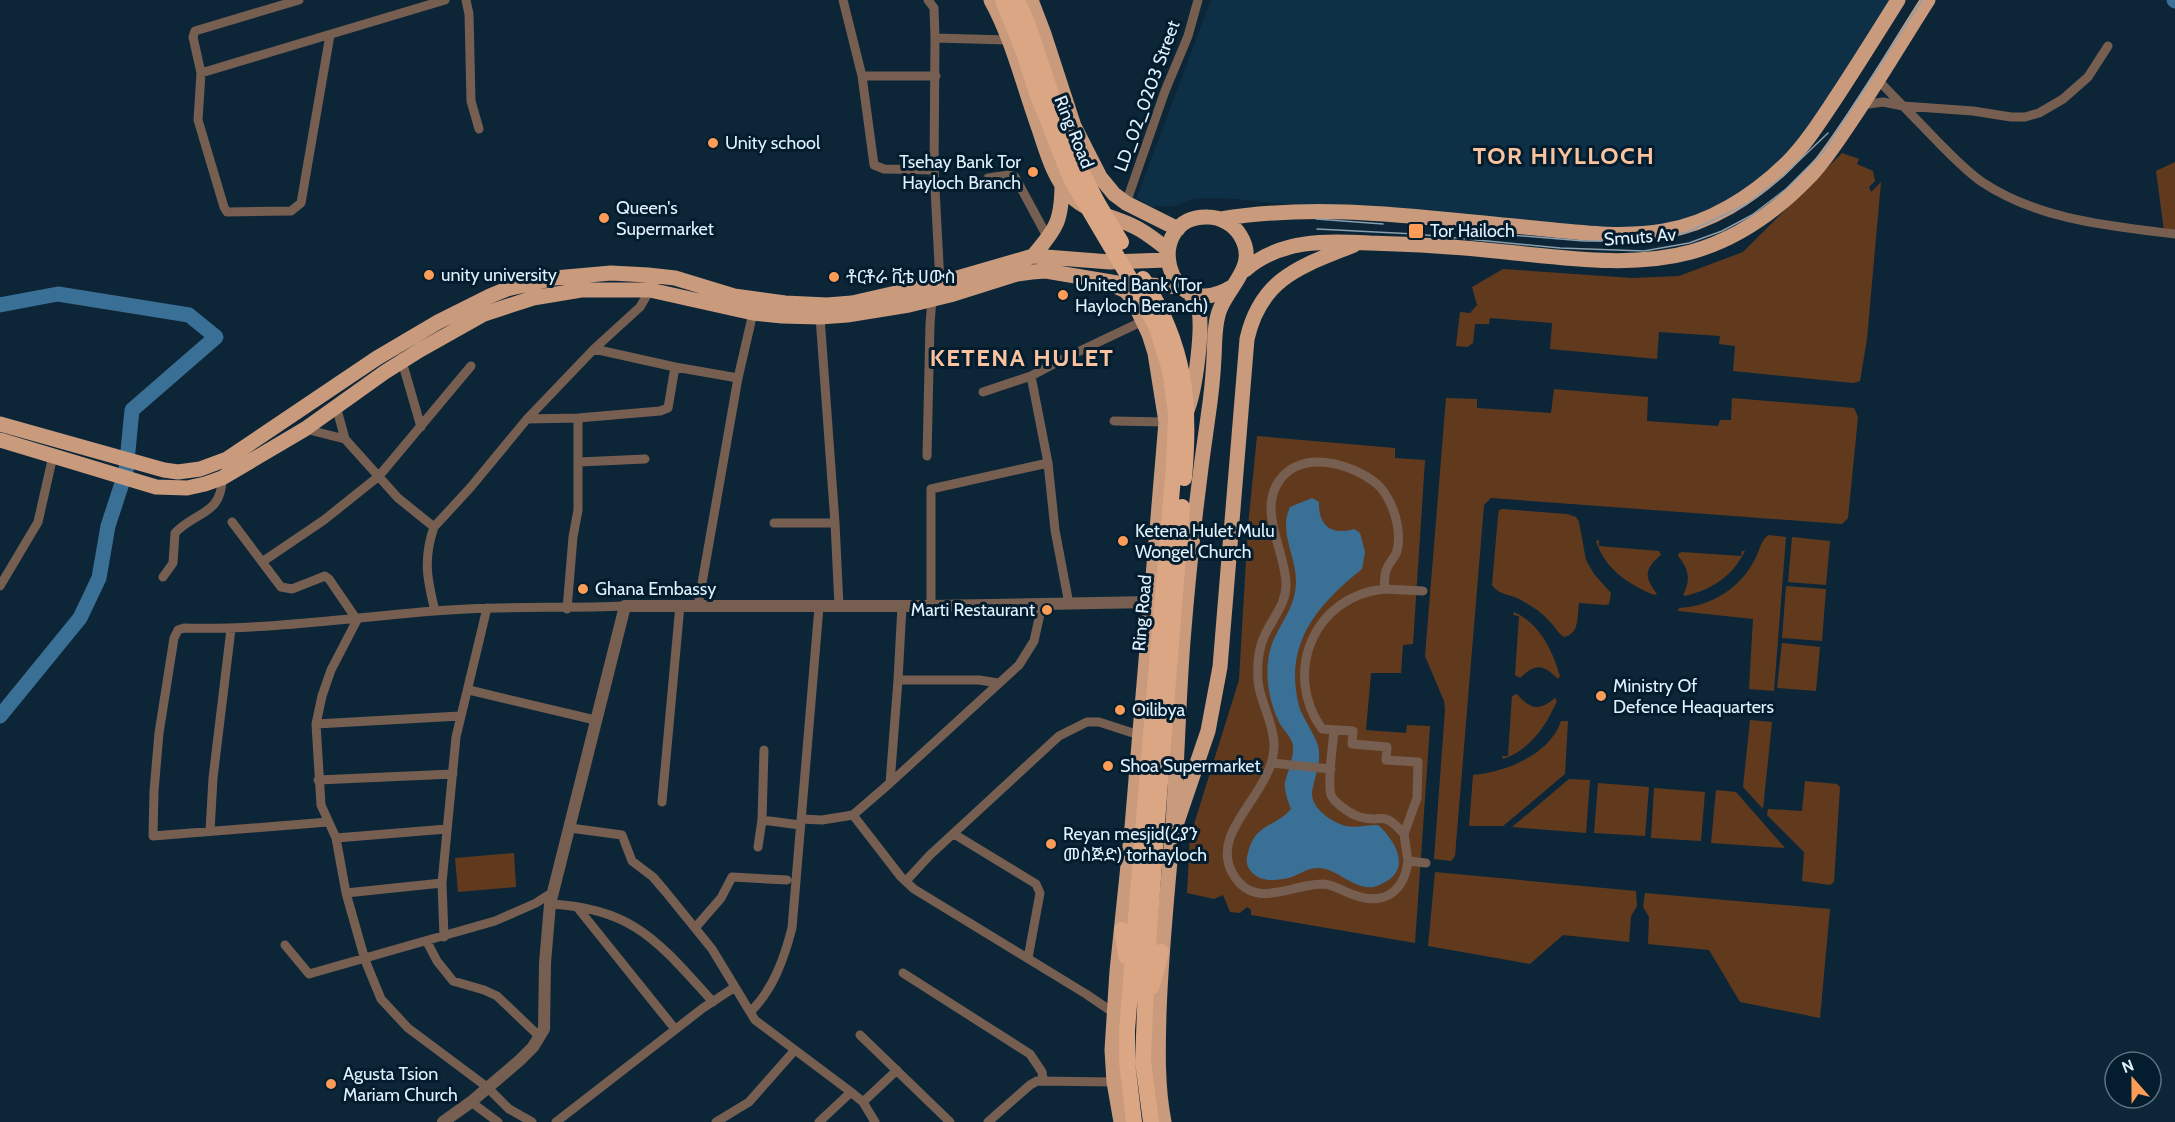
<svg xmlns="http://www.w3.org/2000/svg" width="2175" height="1122" font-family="Cabin,'Noto Sans Ethiopic',sans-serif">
  <rect width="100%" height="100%" fill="#0c2638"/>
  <path fill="#0e3047" d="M1211 0H1891L1806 136 1769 173 1721 207 1663 226 1610 229 1304 206 1227 198H1194L1175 206H1148L1137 197Z"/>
  <path fill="#613a1e" d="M1842 153 1859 159 1857 164 1873 171 1875 181 1869 187 1871 192 1881 182 1867 339 1860 381 1853 383 1733 371 1735 346 1719 344 1720 336 1659 332 1657 359 1550 349 1552 323 1490 318 1489 324H1475L1473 343 1467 347 1456 346 1460 312 1470 313 1477 305 1472 287 1503 269 1632 278 1679 276 1743 252Z
    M2175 162V232L2164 231 2156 171Z
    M1554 389 1648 397 1647 421 1718 426 1720 420H1731L1732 398 1854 408 1858 417 1848 518 1842 524 1491 498 1484 505 1455 856 1451 861 1434 859 1445 710 1444 701 1425 656 1446 398 1477 399V408L1551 413Z
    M1257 436 1395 448V458L1425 460 1413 644 1403 645 1401 673H1371L1366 730 1406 733 1407 725 1430 726 1415 943 1251 915V910L1247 907 1240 913 1230 912 1223 895 1214 899 1187 893 1190 837 1239 680 1248 526Z
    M1502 509 1567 514 1576 517 1579 522 1586 560 1594 574 1611 593 1609 604 1606 605 1579 603C1577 616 1580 634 1564 637 1558 633 1556 628 1551 623 1543 613 1532 606 1521 600 1511 594 1498 595 1492 585L1498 516 1499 510Z
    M1768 535 1786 537 1774 691 1749 689 1753 619 1678 611 1679 608C1710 607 1741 588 1755 559 1760 550 1760 542 1768 535Z
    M1792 537 1830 541 1826 585 1788 582Z
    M1599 540V546L1659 551 1661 555C1644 569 1644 577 1657 594L1654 595C1628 584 1605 569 1596 541Z
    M1742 551H1745C1733 576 1711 590 1685 596L1683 595C1691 580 1689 569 1678 556L1679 553 1682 552 1741 556Z
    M1786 586 1826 589 1822 641 1782 638Z
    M1514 612C1540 624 1552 649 1560 676L1558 679C1543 664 1536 663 1520 678L1515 675 1519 616 1513 615Z
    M1782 643 1820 647 1816 691 1777 688Z
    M1517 694C1531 710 1539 711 1555 698L1557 701C1546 726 1530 750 1503 759L1502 756H1508L1512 696Z
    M1750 720 1772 722 1763 809 1743 787Z
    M1561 721H1568L1565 774 1503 826H1469L1473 775C1505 772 1550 755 1561 721Z
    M1569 779 1590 780 1586 833 1512 827Z
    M1805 781 1837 784 1840 787 1834 882 1830 885 1802 881 1804 852 1767 815 1768 809 1802 811Z
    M1598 783 1649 787 1645 836 1594 833Z
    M1654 788 1705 792 1701 841 1651 838Z
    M1716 790 1736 792 1785 848 1711 843Z
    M514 853 516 887 458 892 455 858Z
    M1435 872 1636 891 1637 906 1631 916 1629 942 1563 935 1530 964 1428 946Z
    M1645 893 1830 909 1820 1018 1740 1002 1709 950 1648 944 1649 917 1643 907Z"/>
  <path fill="#3b7096" d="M1312 498 1319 502C1318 525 1331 536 1354 529L1360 533 1365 552 1362 569C1317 605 1283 644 1299 706 1303 720 1319 739 1319 752 1320 766 1314 779 1312 792 1311 809 1332 822 1346 826 1355 828 1368 825 1378 825 1392 837 1410 864 1390 879 1385 882 1379 886 1373 887 1354 890 1337 868 1318 868 1307 867 1295 878 1283 879 1271 881 1258 881 1250 870 1246 865 1246 859 1248 853 1255 823 1276 827 1291 809 1288 801 1284 790 1285 782 1288 771 1294 758 1293 746 1292 737 1283 730 1279 722 1269 702 1265 677 1269 655 1274 628 1295 613 1296 583 1297 557 1278 532 1290 507Z"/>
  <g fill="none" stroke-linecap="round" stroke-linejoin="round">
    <path stroke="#3b7096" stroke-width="15" d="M2174 0 2175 1
      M0 305 58 294 189 315 216 337 132 410 126 471 108 526 99 578 80 618 0 716"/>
    <path stroke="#765f50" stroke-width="9" d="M299 0 195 31 193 37 201 73 198 120 224 207 227 212 291 211 301 203 330 35
      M466 0 469 14 471 101 479 129
      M843 0 862 76 874 165 884 169 934 170
      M928 0 934 8 935 38 934 170 940 283
      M935 38 1008 40
      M201 73 445 0
      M862 76H936
      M1878 80C1898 101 1918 121 1938 142 1952 156 1966 171 1982 182 2039 220 2109 226 2175 234
      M1862 105 1883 102 1903 106 1973 111 2011 117H2025L2039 113 2063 99 2088 77 2108 46
      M988 178 1009 175 1015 177 1048 238
      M1126 203 1165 91 1188 36 1198 0
      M820 317 835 523 839 606
      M401 358 421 427
      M675 367 738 378 698 606
      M1031 376 1048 463 1055 530 1069 604
      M738 378 753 313
      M983 392 1031 376 1063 359 1143 321
      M336 406 345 439 398 498 434 527C423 559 427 579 435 611
      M527 419 578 418 660 411 668 408 675 367 594 349
      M1114 421 1166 422
      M305 429 345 439
      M927 456 930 324 932 299
      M579 462 645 459
      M232 522 281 587 292 589 325 576 329 579 357 620 331 670 322 696 316 724 321 805 336 838 346 893 365 960 381 999 408 1028 487 1087 509 1109 532 1122
      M774 523H835
      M434 527 470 488 527 419 594 349 640 307 650 290
      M262 562 324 520 379 476 471 366
      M163 577 173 563 175 533C196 511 222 515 222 478
      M0 586 38 522 53 456
      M1384 589C1314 596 1282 673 1322 729L1353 731 1352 744 1387 747 1386 760 1418 762 1417 798 1404 834 1408 861
      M1423 591 1384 589C1385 583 1384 576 1386 571 1388 563 1395 558 1397 551 1399 544 1399 531 1397 524 1395 511 1387 493 1377 484 1351 463 1302 449 1279 481 1258 511 1285 551 1286 583 1287 604 1272 618 1264 637 1258 650 1257 666 1258 681 1260 702 1273 721 1274 743 1276 793 1207 830 1233 874 1251 905 1279 891 1306 886 1311 885 1319 884 1324 884 1335 885 1344 892 1354 895 1384 906 1404 892 1408 861L1426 863
      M931 606V489L1048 463
      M567 609 573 537 578 510V418
      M898 680 902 606
      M469 690 595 720
      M316 724 460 716
      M1334 730C1333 745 1327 782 1331 795 1334 803 1352 815 1360 817 1384 824 1381 808 1404 834
      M764 750 762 820 800 825
      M1272 763 1331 769
      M318 780 453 774
      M890 783 898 680H979L998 683
      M662 802 680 605
      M853 815 901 877 914 889 1086 994 1114 1013
      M801 819 822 820 853 815 890 783 1019 665 1034 641 1042 605
      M328 822 153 836 154 791 159 733 174 638 178 630 184 628C268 630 350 618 434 611 497 605 561 609 625 606
      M570 828 622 835 632 861 653 877 665 891 712 949 755 1020 851 1092 863 1102 875 1122
      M210 831 213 778 231 629
      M954 834 1036 884 1040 893 1028 958
      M336 838 447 829
      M758 847 762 820
      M906 881 930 855 1059 736 1087 722H1099L1139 735
      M346 893 442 883
      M550 904C635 908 660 944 713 1002
      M577 907 675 1029
      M695 928 721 898 732 877 787 880
      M444 937 442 883 456 737 487 608
      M427 942 437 961 453 981 484 990 497 996 540 1037
      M285 945 309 974 495 921 536 903 553 892
      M903 973 1030 1054 1042 1072 1043 1079
      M750 1012C773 990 784 959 792 928L819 607
      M860 1035 950 1122
      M471 1102 498 1122
      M863 1102 897 1070
      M556 1122 703 1008 735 987
      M716 1122 749 1102 794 1051
      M819 1122 851 1092
      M988 1122 1030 1085 1037 1081 1114 1082"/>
    <path stroke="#765f50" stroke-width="12" d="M443 1122 471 1102 520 1060 533 1047 544 1029 545 963 550 904 625 606H931L1151 602"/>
    <path stroke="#c99a7b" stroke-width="15" d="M991 0C1012 38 1023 84 1038 126 1046 149 1053 178 1071 196 1088 213 1113 216 1133 226 1146 232 1157 241 1168 250
      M1031 0 1044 34 1074 126 1100 177 1114 194 1126 203 1178 229
      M1221 219C1321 202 1424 218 1524 227 1569 231 1618 239 1664 231 1709 224 1753 196 1786 164 1806 144 1821 120 1837 96 1858 64 1878 32 1898 0
      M1033 256C1057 228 1062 220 1062 183
      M1245 270C1281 239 1325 241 1370 243 1415 244 1461 247 1506 252 1566 258 1632 268 1691 252 1738 239 1779 209 1812 174 1825 160 1836 143 1847 127 1876 85 1901 42 1928 0
      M1110 284 1126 291 1132 298 1149 334 1155 353 1166 422 1132 827 1117 971 1112 1050 1114 1082 1121 1122
      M1186 413C1195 394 1205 322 1197 303 1195 299 1191 295 1188 292
      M0 424 164 470 178 472 200 469 227 459 377 358 438 322 490 296 507 289 555 278 611 273 648 275 675 278 734 296 785 303 827 305 852 303 940 283 1033 256 1110 262 1167 260
      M0 440 156 487 187 488 205 484 222 478 305 429 385 372 420 350 484 314 533 298 581 290H650L753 313 782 316 820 317 847 315 909 305 950 295 1017 274 1032 272 1046 271 1117 283 1181 287
      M1177 822 1208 731 1220 667 1247 339C1261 277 1302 266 1354 245
      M1164 1122C1157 1086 1158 1049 1159 1013 1161 954 1167 896 1172 838 1177 772 1178 706 1183 641 1189 566 1197 492 1208 417 1211 397 1213 378 1214 358 1215 341 1214 324 1220 309 1230 284 1259 265 1240 235 1234 225 1221 217 1208 217 1142 215 1164 328 1232 287"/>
    <path stroke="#daa684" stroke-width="16" d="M1017 0 1028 25 1068 144 1097 202
      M1122 930 1126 956
      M1152 986 1161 952
      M1134 1122 1127 1062V1030L1148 769
      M1151 1122 1143 1061 1147 960 1161 769"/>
    <path stroke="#8a9eac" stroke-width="1.5" d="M1316 219 1383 224
      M1317 229 1415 234 1560 248 1644 251 1689 243 1722 231 1752 215 1786 189 1823 152 1922 0
      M1499 234 1584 241H1646L1688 232 1747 204 1783 176 1828 133"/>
    <path stroke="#daa684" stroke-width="16" d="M1003 0 1024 53 1037 93 1071 179 1142 299 1157 328 1170 370 1176 413 1174 465 1148 769
      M1097 202 1121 242
      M1143 279C1185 346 1191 401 1184 478
      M1161 769 1182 507"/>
  </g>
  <g fill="#fd9c57" stroke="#031d2e" stroke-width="2">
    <circle cx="713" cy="143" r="6"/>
    <circle cx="1033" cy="172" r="6"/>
    <circle cx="604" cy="218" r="6"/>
    <rect x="1408" y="223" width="16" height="16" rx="3"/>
    <circle cx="429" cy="275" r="6"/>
    <circle cx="834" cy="277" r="6"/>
    <circle cx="1063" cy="295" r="6"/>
    <circle cx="1123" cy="541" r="6"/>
    <circle cx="583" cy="589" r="6"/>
    <circle cx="1047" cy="610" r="6"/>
    <circle cx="1601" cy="696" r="6"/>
    <circle cx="1120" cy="710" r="6"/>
    <circle cx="1108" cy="766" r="6"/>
    <circle cx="1051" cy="844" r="6"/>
    <circle cx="331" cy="1084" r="6"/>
  </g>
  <g text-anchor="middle" stroke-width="6" stroke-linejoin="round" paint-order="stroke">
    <g font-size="18" fill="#e1f1fd" stroke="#031d2e">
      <text transform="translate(1147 96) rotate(-70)" y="6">LD_02_0203 Street</text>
      <text transform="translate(1074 132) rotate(68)" y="6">Ring Road</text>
      <text transform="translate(1640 237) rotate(-4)" y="6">Smuts Av</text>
      <text transform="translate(1142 613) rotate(-85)" y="6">Ring Road</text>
    </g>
    <g font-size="18" fill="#e1f1fd" stroke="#031d2e" text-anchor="start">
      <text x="725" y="149">Unity school</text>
      <text x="1021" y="168" text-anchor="end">Tsehay Bank Tor<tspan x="1021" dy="21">Hayloch Branch</tspan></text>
      <text x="616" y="214">Queen's<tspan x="616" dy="21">Supermarket</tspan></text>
      <text x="1430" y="237">Tor Hailoch</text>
      <text x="441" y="281">unity university</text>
      <text x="846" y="283">ቶርቶራ ቪቴ ሀውስ</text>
      <text x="1075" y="291">United Bank (Tor<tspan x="1075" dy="21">Hayloch Beranch)</tspan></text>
      <text x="1135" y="537">Ketena Hulet Mulu<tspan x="1135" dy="21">Wongel Church</tspan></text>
      <text x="595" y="595">Ghana Embassy</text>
      <text x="1035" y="616" text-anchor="end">Marti Restaurant</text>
      <text x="1613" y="692">Ministry Of<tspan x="1613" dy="21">Defence Heaquarters</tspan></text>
      <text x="1132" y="716">Oilibya</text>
      <text x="1120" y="772">Shoa Supermarket</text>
      <text x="1063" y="840">Reyan mesjid(ረያን<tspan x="1063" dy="21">መስጅድ) torhayloch</tspan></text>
      <text x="343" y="1080">Agusta Tsion<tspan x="343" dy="21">Mariam Church</tspan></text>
    </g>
    <g font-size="24" font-weight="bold" letter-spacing="1.5" fill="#fac29e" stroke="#031d2e">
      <text x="1564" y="164">TOR HIYLLOCH</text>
      <text x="1022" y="366">KETENA HULET</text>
    </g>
  </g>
  <g transform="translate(2133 1080) rotate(339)"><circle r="28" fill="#031d2e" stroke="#5c7281" stroke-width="1.5"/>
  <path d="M0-4.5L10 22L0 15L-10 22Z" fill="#fd9c57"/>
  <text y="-9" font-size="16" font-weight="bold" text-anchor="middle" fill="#e1f1fd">N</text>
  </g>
</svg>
